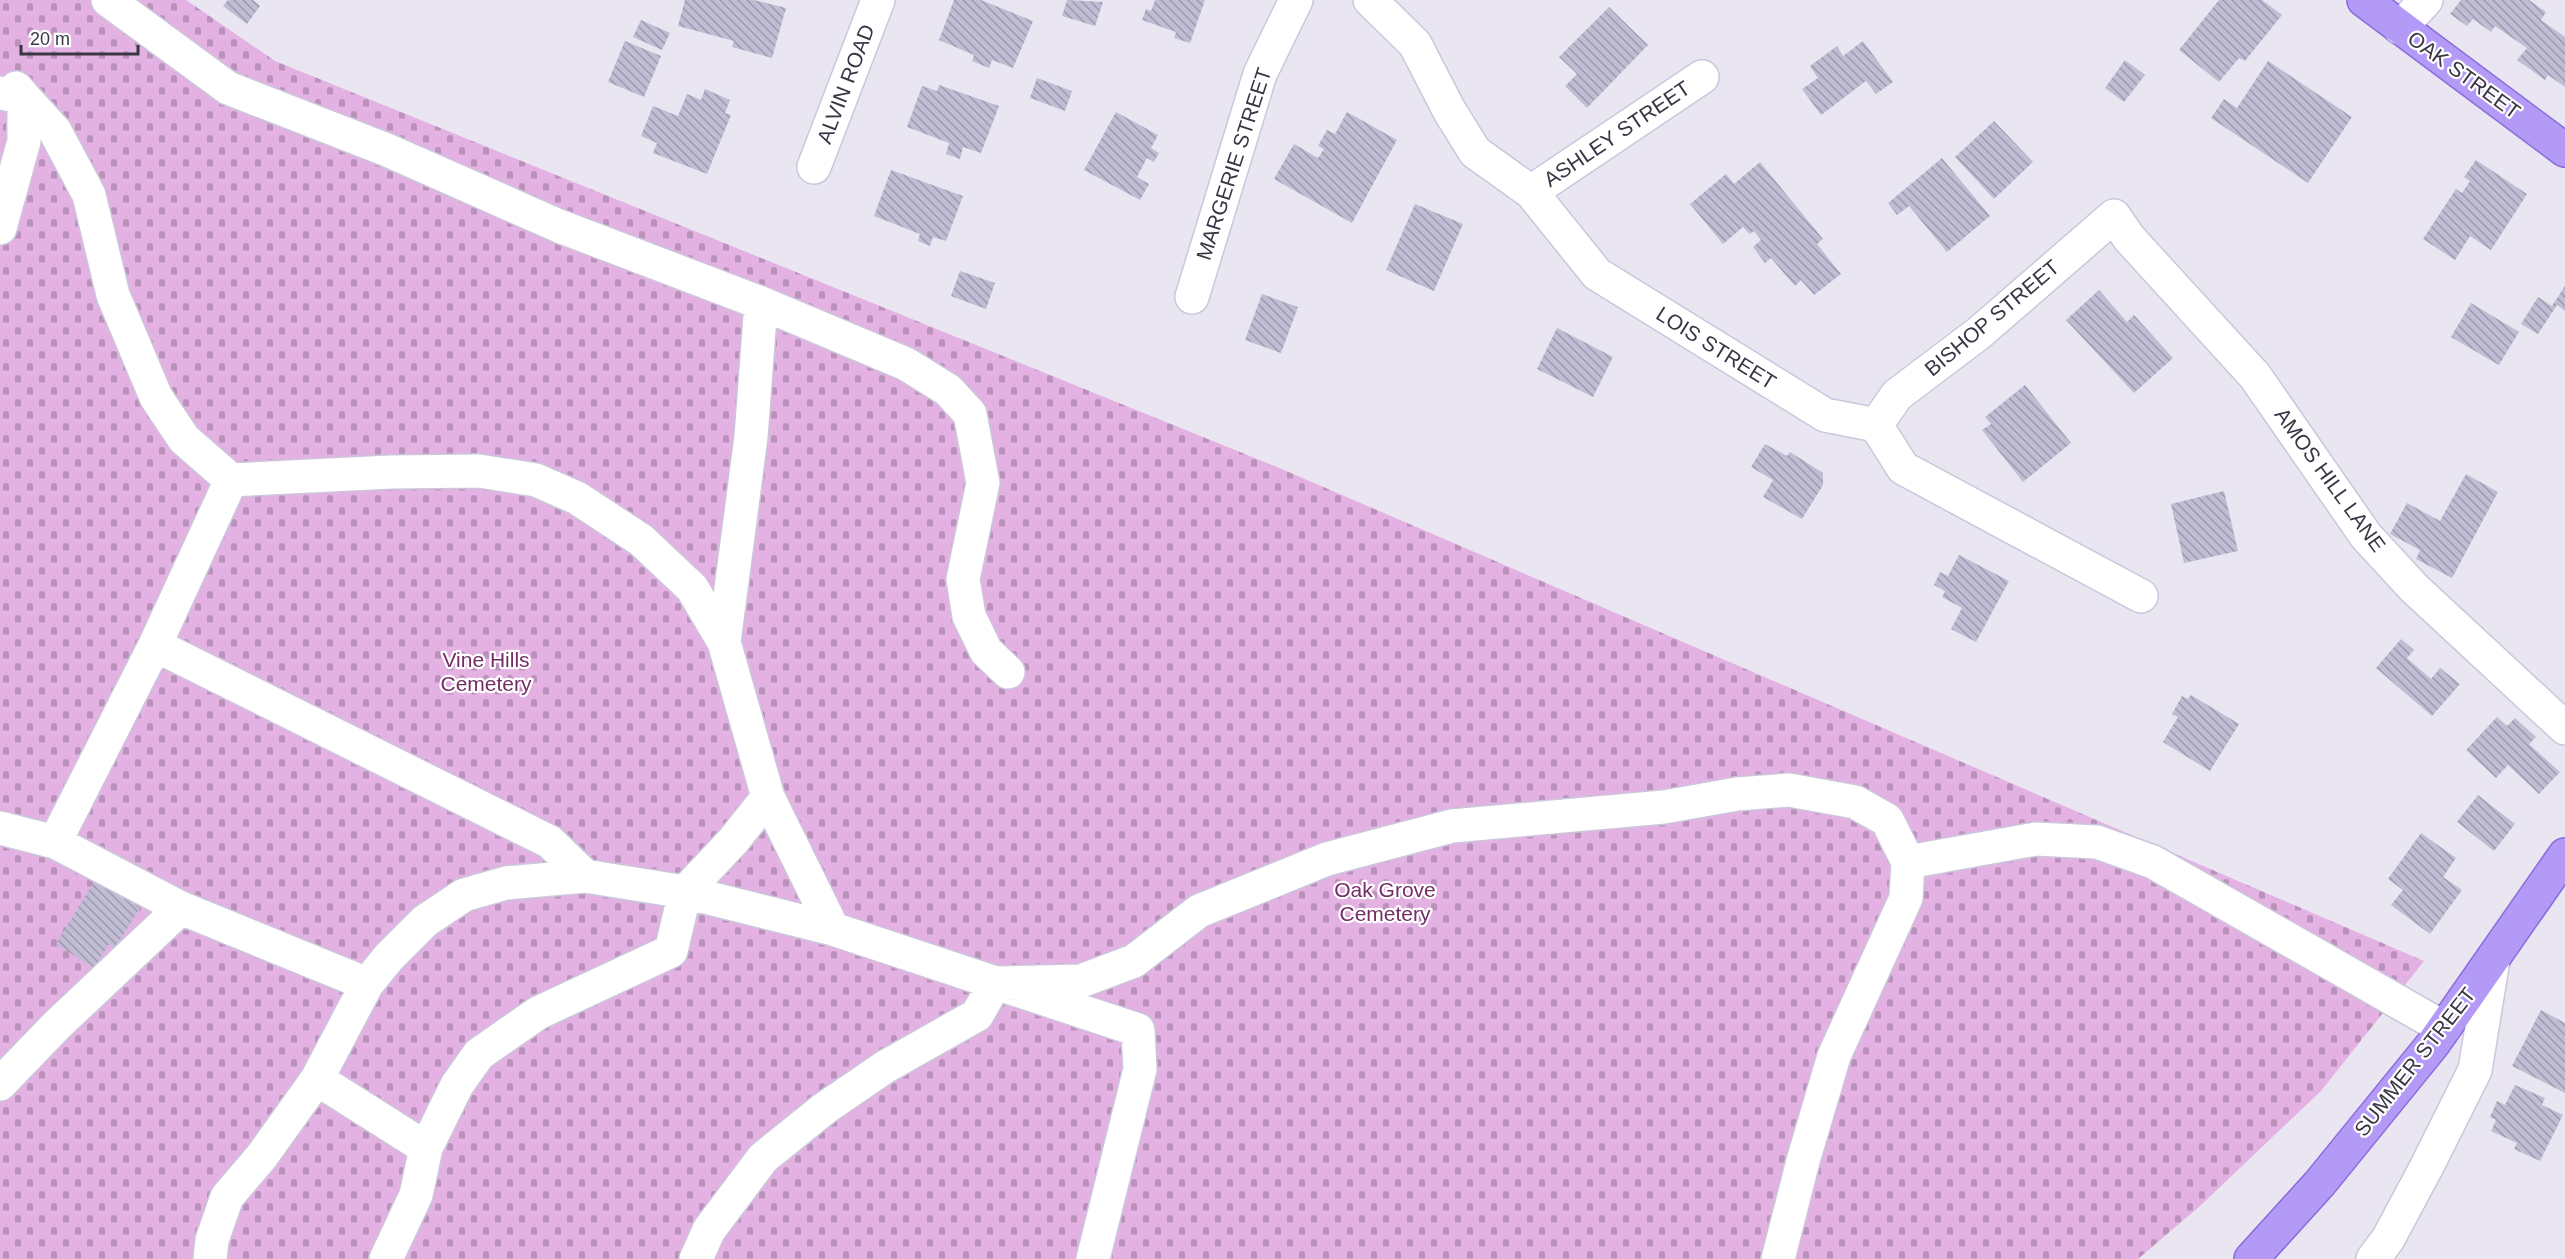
<svg xmlns="http://www.w3.org/2000/svg" width="2565" height="1259" font-family="Helvetica,sans-serif">
  <defs>
    <pattern id="cemetery-stones" width="16" height="16" patternUnits="userSpaceOnUse" patternTransform="scale(1.5)"><rect width="16" height="16" fill="#e4b1e3"/><path d="M2 7V4a2 2 0 0 1 4 0v3zM10 15v-3a2 2 0 0 1 4 0v3z" fill="#ba91ba"/></pattern>
    <pattern id="building-back-hatch" width="6" height="6" patternUnits="userSpaceOnUse" patternTransform="scale(1.5)"><rect width="6" height="6" fill="#c0bcd3"/><path d="M-1 5l2 2M0 0l6 6M5-1l2 2" fill="none" stroke="#9d9aad"/></pattern>
  </defs>
  <rect width="100%" height="100%" fill="#e9e6f2"/>
  <path fill="url(#cemetery-stones)" d="M0 0H186L275 61 1277 467 2424 961 2321 1091 2200 1206 2138 1259H0Z"/>
  <path fill="url(#building-back-hatch)" d="M228 0H253L260 6 247 24 223 6Z
    M685 0H754L786 8 772 58 732 47 734 41 678 26Z
    M954 0H981L1033 21 1013 68 992 60 989 68 972 61 974 55 939 40Z
    M1067 0 1103 2 1095 26 1062 16Z
    M1155 0H1205L1190 43 1174 38 1176 32 1142 20 1146 9 1151 11Z
    M2219 0H2262L2282 15 2245 61 2239 58 2219 82 2179 50Z
    M2461 0H2529L2546 12 2541 20 2565 37V87L2548 75 2545 80 2517 60 2527 48 2495 26 2491 32 2473 19 2467 26 2450 14Z
    M1609 7 1648 45 1587 108 1565 86 1577 74 1559 57Z
    M641 20 670 33 662 50 633 37Z
    M625 41 661 56 644 97 608 82Z
    M1863 41 1893 82 1876 94 1866 81 1821 115 1802 89 1818 78 1810 66 1837 46 1843 56Z
    M2125 60 2145 75 2124 102 2105 88Z
    M2268 61 2352 117 2308 183 2211 118 2224 99 2237 108Z
    M1037 78 1072 91 1065 111 1030 98Z
    M939 85 999 106 981 153 963 147 960 159 946 154 949 143 907 127 922 86 937 91Z
    M705 89 730 100 725 113 731 115 707 174 653 153 657 143 641 136 653 106 678 116 687 94 701 100Z
    M1116 112 1158 135 1151 148 1159 153 1154 162 1147 158 1137 177 1149 184 1140 200 1084 170Z
    M1347 112 1397 140 1352 223 1274 179 1294 144 1318 158 1324 149 1318 146 1327 130 1335 134Z
    M1994 121 2033 162 1994 199 1955 157Z
    M1942 158 1990 216 1947 252 1909 206 1897 215 1888 203Z
    M2476 160 2527 194 2491 250 2470 236 2455 260 2423 239 2456 189 2462 193 2470 181 2464 177Z
    M1760 162 1823 239 1817 244 1841 274 1814 295 1801 280 1795 286 1771 258 1765 263 1753 247 1761 240 1754 231 1750 234 1743 227 1723 244 1690 204 1726 174 1734 184Z
    M891 170 963 196 946 241 933 237 930 246 918 241 920 234 874 216Z
    M1415 204 1463 224 1434 291 1386 270Z
    M960 271 995 283 986 309 951 296Z
    M2565 286V311L2557 305 2538 334 2521 324 2538 297 2552 306Z
    M2099 290 2127 322 2134 315 2173 358 2134 393 2066 320Z
    M1262 294 1298 307 1281 353 1245 340Z
    M2471 303 2519 332 2499 365 2451 337Z
    M1557 328 1613 357 1593 397 1537 369Z
    M2025 385 2071 443 2023 482 1982 430 1991 424 1985 417Z
    M1765 444 1787 456 1790 452 1823 473V485L1802 519 1763 497 1773 480 1751 467Z
    M2466 474 2498 492 2452 578 2416 559 2420 550 2390 534 2407 503 2440 521Z
    M2224 491 2238 551 2184 563 2171 504Z
    M1959 555 2009 581 1976 642 1951 629 1962 608 1942 597 1945 591 1934 585 1940 572 1948 576Z
    M2401 639 2414 650 2407 658 2431 679 2440 668 2460 684 2432 716 2376 668Z
    M2191 695 2239 724 2210 771 2163 742 2178 717 2172 714 2182 696 2188 699Z
    M2497 717 2507 726 2515 718 2536 737 2529 744 2560 772 2539 794 2508 765 2496 778 2466 750Z
    M2478 795 2515 824 2494 851 2457 822Z
    M2421 833 2456 858 2443 877 2462 890 2430 934 2391 905 2403 890 2388 879Z
    M95 880 140 908 115 948 109 944 94 968 56 944Z
    M2541 1010 2565 1023V1093L2512 1066Z
    M2515 1085 2545 1098 2542 1105 2563 1115 2540 1161 2514 1149 2517 1143 2491 1131 2496 1120 2490 1117 2497 1101 2505 1105Z"/>
  <g fill="none" stroke-linecap="round" stroke-linejoin="round">
    <defs>
      <path id="minor" d="M108 0 228 88 387 150 559 226 761 303 906 364 948 390 970 414 983 483 963 579 969 616 986 651 1008 672
        M1370 0 1415 44 1449 110 1475 152 1531 192 1597 274 1825 415 1876 425 1903 468 2141 596
        M2400 28 2426 0
        M0 93 24 97 55 131 89 195 113 295 156 397 184 439 231 480 391 472 479 471 536 480 577 498 641 540 692 588 724 642 768 797
        M814 167 878 0
        M1531 192 1702 77
        M0 228 24 141V97L16 88
        M1192 297 1260 74 1296 0
        M1876 425 1897 395 1979 333 2114 216 2129 238 2255 376 2366 536 2414 588 2565 728
        M724 642 751 437 761 303
        M155 645 550 842 585 876
        M0 828 55 842 181 908 56 1026 0 1084
        M55 842 155 645 231 480
        M181 908 367 984
        M833 929 768 797 733 841 685 892 833 929 1138 1030 1140 1069 1093 1259
        M317 1079 426 1148
        M210 1259 212 1240 227 1197 262 1156 317 1079 367 984 389 957 425 921 464 895 506 883 585 876 685 892 671 951 538 1013 479 1054 457 1085 426 1148 416 1195 386 1259
        M696 1259 709 1230 763 1158 825 1108 885 1067 977 1015 995 983 1081 981 1134 961 1199 911 1327 859 1452 826 1664 807 1737 794 1789 790 1855 802 1887 820 1908 862
        M1778 1259 1803 1161 1834 1056 1906 898 1908 862 2036 839 2097 842 2153 862 2444 1028
        M2373 1259 2388 1239 2426 1168 2475 1070 2493 960"/>
      <path id="major" d="M2364 0 2565 150
        M2251 1259 2320 1183 2433 1044 2565 855"/>
    </defs>
    <use href="#minor" stroke="#cbc6db" stroke-width="36"/>
    <use href="#major" stroke="#896bdb" stroke-width="36"/>
    <use href="#minor" stroke="#fff" stroke-width="33"/>
    <use href="#major" stroke="#b49af7" stroke-width="33"/>
  </g>
  <g text-anchor="middle" stroke-width="4.5" stroke-linejoin="round" paint-order="stroke">
    <g font-size="21" fill="#383644" stroke="#fff">
      <text transform="translate(2464 75) rotate(36)" y="7">OAK STREET</text>
      <text transform="translate(846 84) rotate(-69)" y="7">ALVIN ROAD</text>
      <text transform="translate(1617 134) rotate(-34)" y="7">ASHLEY STREET</text>
      <text transform="translate(1234 164) rotate(-72)" y="7">MARGERIE STREET</text>
      <text transform="translate(1992 318) rotate(-40)" y="7">BISHOP STREET</text>
      <text transform="translate(1716 348) rotate(32)" y="7">LOIS STREET</text>
      <text transform="translate(2330 480) rotate(54)" y="7">AMOS HILL LANE</text>
      <text transform="translate(2415 1062) rotate(-52)" y="7">SUMMER STREET</text>
    </g>
    <g font-size="21" fill="#722d65" stroke="#fff">
      <text x="486" y="667">Vine Hills<tspan x="486" dy="24">Cemetery</tspan></text>
      <text x="1385" y="897">Oak Grove<tspan x="1385" dy="24">Cemetery</tspan></text>
    </g>
  </g>
  <path d="M21 45v9h117v-9" fill="none" stroke="#383644" stroke-width="3"/>
  <text x="30" y="45" font-size="18" fill="#383644" stroke="#ffffff" stroke-width="4.5" paint-order="stroke">20 m</text>
</svg>
